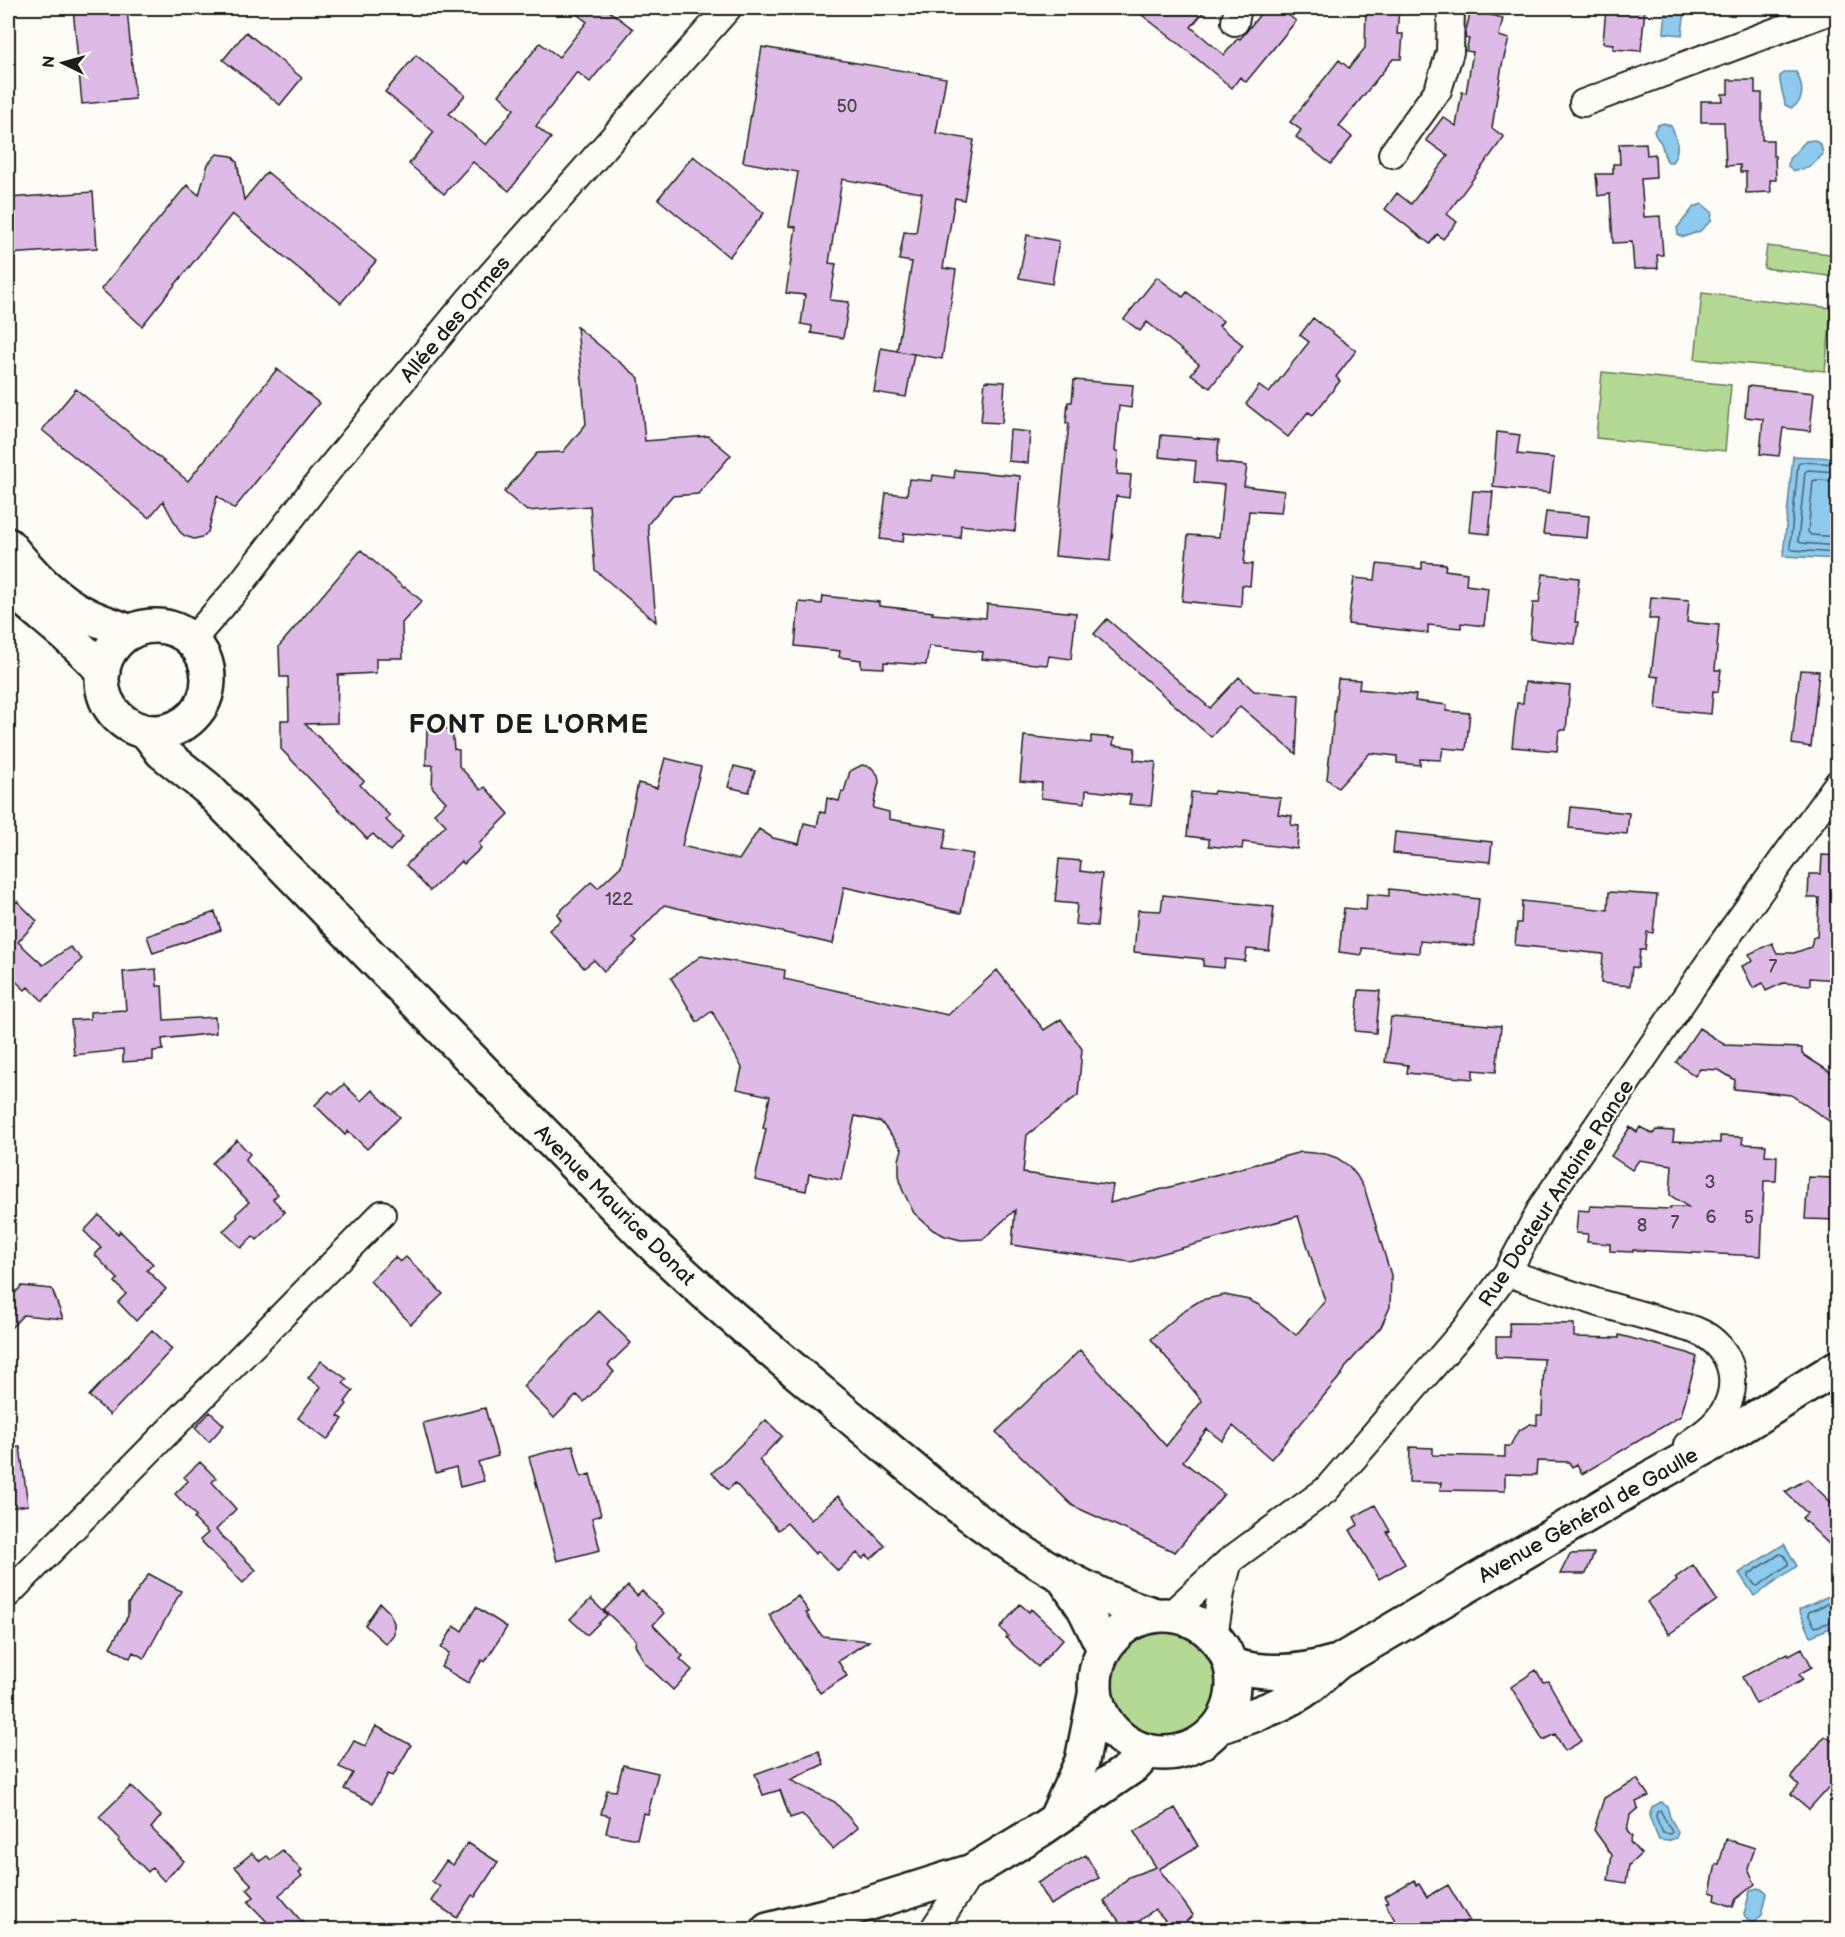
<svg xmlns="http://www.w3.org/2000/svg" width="1845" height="1937" font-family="'Balsamiq Sans',sans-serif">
  <rect width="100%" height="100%" fill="#fdfcf7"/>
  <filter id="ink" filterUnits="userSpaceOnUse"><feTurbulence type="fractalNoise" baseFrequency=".0167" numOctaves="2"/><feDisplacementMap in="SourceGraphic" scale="12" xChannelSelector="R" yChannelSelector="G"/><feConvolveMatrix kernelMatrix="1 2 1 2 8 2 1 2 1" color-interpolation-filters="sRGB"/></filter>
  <g filter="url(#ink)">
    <path fill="#b4d994" stroke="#687a58" stroke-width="1.5" d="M1767 246 1837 255V277L1764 268Z
      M1702 293 1832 308 1825 371 1695 359Z
      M1602 372 1731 385 1725 451 1596 438Z
      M1111 1685a52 52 0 1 1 104 0a52 52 0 1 1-104 0Z"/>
    <path fill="#8dcaed" stroke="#608499" stroke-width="1.5" d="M1666 8H1685L1682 35 1664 33Z
      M1786 72H1796C1803 84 1806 102 1791 108L1785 105C1784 94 1779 86 1780 76Z
      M1664 123 1671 126C1677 138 1681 150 1672 162H1668C1663 156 1664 150 1661 143 1658 138 1655 138 1654 131L1658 125Z
      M1815 140 1821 145 1823 154C1814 165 1806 169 1794 171L1788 166 1789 159 1806 141Z
      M1702 204 1712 212 1711 221 1700 231 1684 237 1678 235 1677 228 1694 207Z
      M1793 456 1837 458V559L1783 556Z
      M1784 1544 1797 1566 1754 1596 1739 1573Z
      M1837 1592V1625L1811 1636 1799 1610Z
      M1661 1802 1667 1806 1670 1817 1678 1832 1676 1838 1668 1841 1659 1840 1649 1816 1652 1807Z
      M1757 1888 1764 1890 1767 1893 1762 1915 1753 1923 1747 1920 1744 1914 1750 1891Z"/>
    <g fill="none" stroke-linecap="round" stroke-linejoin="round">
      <path stroke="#496270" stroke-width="1.5" d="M1838 464 1801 462 1798 464 1790 548 1793 550 1838 553
        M1838 472 1808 470 1805 472 1798 541 1801 543 1838 546
        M1838 481 1816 480 1813 481 1808 532 1811 535 1838 537
        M1780 1554 1784 1555 1788 1562V1565L1758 1586 1755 1585 1749 1577V1574Z
        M1838 1599 1809 1612 1808 1614 1815 1627 1838 1620
        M1660 1810 1672 1832 1670 1834 1663 1833 1656 1817 1657 1812Z"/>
    </g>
    <path fill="#debbe6" stroke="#1c1c1c" stroke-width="1.5" d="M73 8H127L135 99 82 104Z
      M569 8H605L633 29 590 82 577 72 536 126 551 138 509 191 473 162 444 194 409 164 434 132 385 92 416 55 465 95 449 114 486 145 514 109 499 95 540 43 559 57 587 22Z
      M1133 8H1207L1191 27 1224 55 1238 38 1240 39 1246 32 1265 8H1279L1296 21 1246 82 1240 77 1232 88 1178 43Z
      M1366 8H1399L1397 34H1403L1401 59H1393L1339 126 1352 137 1331 164 1296 137 1301 130 1290 122 1339 60 1349 68 1365 48Z
      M1606 8H1645L1641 51 1613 49 1614 44 1603 43Z
      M1471 10 1503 18 1499 36 1509 39 1502 65 1492 128 1504 137 1447 214 1457 222 1443 239 1437 234 1430 244 1385 209 1397 193 1411 204 1448 156 1426 140 1443 117 1456 126 1462 92 1466 93 1473 52 1466 51 1469 39 1465 38 1466 30Z
      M246 32 302 78 280 105 223 60Z
      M762 47 946 78 936 133 974 140 964 200 955 198 943 268 956 270 942 359 897 351 912 262 899 260 904 232 916 233 922 193 842 179 829 263 836 264 830 300 849 302 843 338 811 333 812 326 801 324 805 295 786 293 796 227 789 226 798 172 743 162Z
      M1728 80H1755V93H1762V140H1773V156H1775L1776 180H1770L1771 192 1746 193V172H1740V165L1726 166 1724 122H1701V101H1723L1722 94H1728Z
      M1646 143 1647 155 1655 154 1656 178 1641 179 1644 217 1660 216 1663 255H1657L1658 268 1634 269 1632 242 1613 243 1610 194 1598 196 1596 174H1613V164H1620L1619 144Z
      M217 154 232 156 237 162 244 200 267 172 376 261 341 303 232 214 142 326 101 289 187 185 199 195 208 164Z
      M693 156 764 213 729 257 658 199Z
      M93 192 97 248 8 254V198Z
      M1027 235 1059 241 1052 284 1019 278Z
      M1157 277 1183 297 1187 292 1223 321 1219 326 1243 345 1210 388 1191 374 1199 364 1147 322 1140 331 1124 319Z
      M1313 318 1356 351 1336 377 1340 381 1313 415 1308 412 1288 437 1246 404 1259 386 1269 393 1309 342 1300 335Z
      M577 327 639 378 645 441 708 436 731 455 698 494 672 496 648 524 656 622 595 570 590 506 527 511 504 492 537 453 563 452 586 424Z
      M881 348 914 354 906 397 874 392Z
      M277 369 319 403 234 509 217 496 208 532 202 537 194 539 185 536 180 532 163 501 149 518 42 430 76 389 188 481Z
      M1074 380 1133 385 1131 408 1119 406 1115 451H1118L1117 474 1131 475 1129 498 1116 496 1110 561 1055 556 1069 423H1066L1068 402H1072Z
      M985 381 1005 382 1002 423 981 422Z
      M1748 386 1814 393 1810 431 1783 428 1779 456 1760 454 1763 419 1745 417Z
      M1010 430 1030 432 1028 463 1008 461Z
      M1497 432 1520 435 1517 454 1554 458 1550 493 1493 487Z
      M1161 435 1219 440 1217 462 1247 466 1244 486 1284 491 1281 513 1249 511 1244 564H1252L1250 586 1242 585 1241 607 1182 601 1188 535 1219 537 1224 485 1194 482 1196 461 1159 457Z
      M955 470 1020 476 1015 531 961 525 960 538 904 533 903 542 880 539 886 493 907 495 909 479 932 481 933 475 954 478Z
      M1473 491 1493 492 1489 534 1469 532Z
      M1546 512 1589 516 1587 538 1543 534Z
      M361 550 404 588 405 587 422 601 402 623 403 658H376V673L338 675 337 723 305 724 364 781 360 785 390 816 386 820 403 837 390 851 373 834 367 839 281 749V720H289L288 677H280L279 646Z
      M1422 562 1446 564 1445 570 1467 573 1466 585 1488 588 1484 626 1461 623V628L1428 625V633L1348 624 1354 578 1375 580 1377 564 1422 569Z
      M1543 574 1579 578 1575 622H1578L1575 644 1530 639 1533 603H1539Z
      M823 596 879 602V606L933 612 932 614 986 618 987 604 1076 613 1071 659 1049 656 1047 665 1004 661 982 659 983 652 929 646 926 665 884 662V668L861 667V660L839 657 840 651 795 646 799 602 822 604Z
      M1651 597 1689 600 1687 622 1719 625 1715 670H1721L1718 692 1713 691 1711 714 1656 709 1659 677 1651 676 1658 619H1649Z
      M1107 619 1210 708 1239 677 1254 691 1299 695 1296 754 1240 706 1211 737 1094 634Z
      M1800 670 1819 671 1811 747 1792 744Z
      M1338 679 1360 680 1359 689 1416 695 1415 701 1447 705 1446 711 1470 713 1466 750 1443 748 1441 760 1420 759V765L1397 763V756L1370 753 1338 788 1327 779Z
      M1525 682 1570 686 1566 730H1559L1557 751 1512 747 1517 703H1523Z
      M427 728 452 729 454 749 459 750V766L481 790 485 787 509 814 479 844 481 848 464 864 461 861 430 891 406 865 446 825 434 813 446 802 432 787 433 765H426Z
      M1024 736 1091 743V736L1114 738 1113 745 1135 748 1134 760 1156 762 1151 806 1129 804 1131 795 1086 790 1085 803 1041 798 1042 783 1020 781Z
      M665 758 701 767 682 846 739 860 759 829 773 838 799 844 804 823 817 826 820 812 825 813 827 798 839 801 842 791 844 792 850 771 862 765 871 767 878 775 879 782 873 808 889 812V819L947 829 943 849 973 854 961 913 844 887 833 944 664 905 633 938 637 942 604 971 594 960 584 968 549 930 561 920 557 914 591 882 598 888 621 866 638 783 657 788Z
      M734 766 755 771 749 792 728 787Z
      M1214 791 1281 798 1278 814 1292 816 1291 825 1299 826 1297 849 1243 842 1242 849 1209 846V839L1187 836 1191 792 1213 794Z
      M1571 807 1629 813 1627 834 1569 828Z
      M1395 832 1492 842 1490 862 1393 853Z
      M1822 855 1838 856V980L1810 978V985L1783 983 1766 991 1763 983 1753 988 1742 966 1753 961 1749 954 1772 943 1777 953H1794L1811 947 1813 937H1817L1819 898H1808L1809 874H1821Z
      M1059 859 1081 861 1080 871 1102 874 1097 926 1075 924 1077 904 1055 902Z
      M1389 889 1479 899 1474 946 1420 941 1419 953 1362 948V955L1339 952 1344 908 1366 910 1367 894 1389 896Z
      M1609 892 1657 895 1653 933 1647 932 1645 950H1640L1638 968 1632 967 1630 986 1601 983 1603 954 1515 945 1517 923H1521L1522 901 1608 910Z
      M1163 895 1274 907 1269 951 1247 949 1245 961 1225 959 1224 968 1203 966V959L1134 952 1138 910 1161 911Z
      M17 901 37 921 18 942 43 965 70 947 82 959 43 1001 28 987 25 990 8 974V912Z
      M215 912 221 930 153 953 147 936Z
      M701 956 785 970 784 979 948 1015 997 970 1044 1030 1061 1019 1082 1049 1078 1095 1027 1135 1023 1173 1113 1185 1110 1203 1301 1152 1326 1154 1337 1158 1349 1166 1357 1176 1365 1190 1391 1275 1390 1307 1381 1327 1347 1365 1342 1374 1271 1459 1233 1426 1222 1441 1207 1429 1183 1461 1224 1494 1175 1552 1073 1506 996 1432 1080 1350 1166 1446 1202 1401 1151 1339 1186 1309 1201 1300 1225 1295 1249 1300 1259 1305 1296 1335 1325 1301 1298 1216 1131 1262 1012 1245 1015 1210 983 1239 961 1240 945 1236 933 1230 914 1213 902 1189 899 1175V1160L902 1149 881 1122 855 1116 841 1180 809 1174 806 1191 755 1180 766 1129 763 1128 770 1096 737 1089 742 1068 712 1011 697 1022 671 978Z
      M156 969 157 986H162L164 1020 215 1017 216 1033 162 1039 163 1050 153 1051V1060L123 1062V1050L74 1055 71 1020 90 1019V1012L126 1010 123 972Z
      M1359 990 1380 991 1376 1033 1355 1031Z
      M1391 1017 1501 1026 1496 1072 1473 1070V1079L1407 1073 1408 1065 1385 1062Z
      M1699 1028 1725 1045 1802 1048V1054L1838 1077V1127L1791 1095 1734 1089 1735 1080 1719 1070 1700 1069 1695 1076 1676 1062Z
      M344 1084 361 1101 372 1090 400 1117 367 1149 348 1131 345 1135 315 1105 329 1091 333 1094Z
      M1630 1127 1637 1132 1640 1127 1653 1134 1656 1130 1674 1131 1673 1141 1720 1143V1136L1743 1137 1742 1144 1766 1145 1765 1155 1777 1156 1776 1181H1764L1761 1256 1633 1250V1252L1610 1251V1244L1587 1242 1588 1234 1576 1233 1578 1210 1589 1211 1590 1206 1670 1209V1207H1688L1670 1195 1672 1165 1639 1160 1632 1170 1611 1156Z
      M237 1140 250 1154 245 1160 278 1194 273 1199 285 1212 257 1240 253 1236 241 1248 223 1231 238 1217 236 1214 249 1202 212 1163Z
      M1808 1177 1832 1178 1831 1194H1838V1220L1805 1219Z
      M99 1215 118 1234 120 1231 153 1264 147 1270 166 1289 136 1321 118 1302 126 1294 115 1282 118 1279 95 1255 101 1248 84 1231Z
      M395 1257 400 1262 406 1257 443 1294 411 1324 370 1281Z
      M22 1286 52 1289 63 1319 23 1315 8 1331V1300Z
      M599 1311 631 1343 608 1365 614 1372 584 1402 577 1395 554 1418 523 1386Z
      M1509 1323 1574 1324V1337L1619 1338V1335L1688 1353 1697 1357 1681 1416 1582 1474 1577 1464 1572 1467 1569 1462 1537 1461 1536 1475 1505 1474V1491L1440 1490 1441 1483 1409 1482 1410 1447 1433 1448V1455L1505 1457V1446H1510L1518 1431 1530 1424 1537 1425V1415H1542L1544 1359 1496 1357V1337H1510Z
      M152 1330 172 1349 110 1415 89 1396Z
      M321 1361 347 1379 343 1383 353 1391 345 1402 347 1404 338 1416 343 1419 327 1440 298 1418 321 1387 308 1378Z
      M485 1408 498 1456 478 1462 484 1481 460 1487 456 1467 436 1473 423 1423Z
      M210 1412 224 1425 209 1442 195 1428Z
      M766 1420 782 1436 759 1460 811 1520 838 1496 885 1546 871 1559 867 1555 863 1559 857 1553 838 1571 818 1551 815 1554 787 1523 778 1530 735 1483 728 1490 712 1473Z
      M573 1445 581 1477 590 1474 601 1515 592 1518 600 1550 557 1561 529 1457Z
      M20 1447 28 1505 8 1508V1448Z
      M200 1462 216 1478 212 1482 236 1509 216 1530 256 1570 243 1583 200 1540 208 1533 194 1519 196 1516 175 1494 188 1481 184 1477Z
      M1807 1479 1838 1509V1553L1802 1518 1807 1513 1785 1492Z
      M1375 1505 1390 1531 1387 1532 1405 1564 1379 1579 1350 1530 1358 1525 1354 1517Z
      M1594 1553 1586 1574H1560L1570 1554Z
      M1693 1565 1717 1600 1669 1634 1647 1602 1677 1581 1675 1578Z
      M149 1574 181 1591 144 1658 133 1652 130 1658 110 1647 128 1616V1604Z
      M628 1586 637 1596 642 1591 664 1613 653 1625 683 1656 680 1659 692 1670 673 1690 645 1663 635 1645 636 1640 604 1610Z
      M798 1596 809 1612 806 1613 822 1636 869 1641 838 1661 847 1676 820 1693 769 1615Z
      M591 1599 607 1615 587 1635 570 1619Z
      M380 1603 389 1612 394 1623V1634L386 1644 365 1625Z
      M1020 1604 1029 1612 1031 1609 1063 1639 1038 1667 1006 1638 1008 1636 1000 1628Z
      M476 1607 507 1627 485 1662 482 1660 468 1683 441 1667 449 1653 441 1648 454 1626 462 1631Z
      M1802 1648 1812 1667 1799 1674 1803 1680 1756 1704 1742 1677 1788 1653 1789 1655Z
      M1536 1670 1543 1682 1548 1681 1582 1741 1565 1751 1555 1734 1543 1740 1511 1687Z
      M376 1726 411 1745 393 1776 388 1774 373 1803 344 1789 353 1773 339 1767 354 1741 365 1746Z
      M1825 1736 1838 1745V1772L1832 1779 1834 1781 1809 1809 1791 1794 1799 1785 1791 1777Z
      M819 1751 824 1764 790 1780 835 1802 858 1828 833 1849 802 1814 790 1818 780 1790 763 1795 755 1774Z
      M623 1765 658 1773 648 1814 643 1813 637 1839 606 1833 610 1816 601 1814 607 1790 616 1791Z
      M1637 1779 1649 1796 1636 1802 1638 1808 1630 1815 1627 1831 1632 1837 1630 1842 1641 1854 1629 1865 1626 1883 1608 1880 1612 1855 1594 1830 1604 1798Z
      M131 1786 161 1816 151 1828 184 1861 164 1881 152 1868 148 1872 118 1841 120 1839 99 1817Z
      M1175 1808 1198 1846 1159 1869 1193 1915 1178 1929H1173L1155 1909 1129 1929H1125L1104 1901 1129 1877 1156 1867 1134 1832Z
      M1726 1839 1755 1848 1748 1868 1755 1884 1736 1899 1733 1907 1715 1900 1716 1894 1710 1892 1716 1864H1719Z
      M468 1843 498 1862 475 1897 472 1895 457 1918 431 1901 440 1887 432 1881 446 1861 453 1865Z
      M282 1850 302 1870 299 1873 302 1876 279 1895 308 1929H274L248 1902 254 1897 247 1889 252 1885 235 1867 252 1853 260 1861 267 1856 271 1860Z
      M1086 1855 1099 1878 1050 1905 1037 1883Z
      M1414 1880 1416 1885 1419 1884 1427 1897 1448 1885 1469 1920 1453 1929H1400L1385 1903 1388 1902 1384 1897Z"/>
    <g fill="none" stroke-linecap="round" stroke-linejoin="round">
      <defs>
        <path id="minor" d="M1235 22 1238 8
          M1583 103 1838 8
          M1392 154 1438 90 1450 52 1451 8
          M192 640 236 590 322 478 468 301 728 8
          M1507 1273 1599 1303 1695 1330C1736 1346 1745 1394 1713 1425 1705 1433 1695 1439 1687 1445
          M8 1594 382 1214
          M1170 1615 1229 1561 1326 1490 1466 1328 1507 1273 1543 1205 1719 948 1838 783
          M1214 1636 1222 1587 1229 1561
          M933 1930 972 1871"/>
        <path id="secondary" d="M8 545C30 572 55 600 87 615 101 622 116 626 130 632
          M8 585C39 615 75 639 103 672
          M102 679a53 53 0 1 1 106 0a53 53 0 1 1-106 0Z
          M147 732 162 752 207 788 643 1235C706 1297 774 1353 842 1410 937 1489 1034 1580 1156 1615
          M1063 1577 1084 1608 1104 1649
          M1095 1684a69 69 0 1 1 138 0a69 69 0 1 1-138 0Z
          M1231 1665C1266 1675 1298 1673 1333 1663
          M1219 1727C1249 1716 1283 1707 1309 1687 1319 1679 1328 1670 1338 1662L1633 1488 1728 1435 1838 1367
          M1056 1818 1082 1761 1095 1695
          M768 1930 848 1910 972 1871 1040 1830 1135 1765 1147 1752"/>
      </defs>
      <use href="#minor" stroke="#1c1c1c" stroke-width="30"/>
      <use href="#secondary" stroke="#1c1c1c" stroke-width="38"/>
      <use href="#minor" stroke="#fdfcf7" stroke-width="26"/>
      <use href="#secondary" stroke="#fdfcf7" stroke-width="33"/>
    </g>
  </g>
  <g text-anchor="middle" stroke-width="4.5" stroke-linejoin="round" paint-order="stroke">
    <g font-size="18" fill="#4c444e">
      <text x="847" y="112">50</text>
      <text x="619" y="905">122</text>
      <text x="1773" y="972">7</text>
      <text x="1710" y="1188">3</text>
      <text x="1711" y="1223">6</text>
      <text x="1749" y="1223">5</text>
      <text x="1675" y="1228">7</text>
      <text x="1642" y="1231">8</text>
    </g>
    <g font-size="21" fill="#1c1c1c" stroke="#fdfcf7">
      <text transform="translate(455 319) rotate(-50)" y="7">Allée des Ormes</text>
      <text transform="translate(1556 1193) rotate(-57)" y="7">Rue Docteur Antoine Rance</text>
      <text transform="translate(615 1205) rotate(45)" y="7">Avenue Maurice Donat</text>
      <text transform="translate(1588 1515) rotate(-30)" y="7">Avenue Général de Gaulle</text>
    </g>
    <g font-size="27" font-weight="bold" letter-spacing="1.5" fill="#1c1c1c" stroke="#fdfcf7">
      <text x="529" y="733">FONT DE L'ORME</text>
    </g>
  </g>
  <rect width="1845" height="1937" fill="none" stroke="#fdfcf7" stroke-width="30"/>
  <rect x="15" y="15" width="1815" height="1907" fill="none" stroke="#1c1c1c" stroke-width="2" filter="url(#ink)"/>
  <g transform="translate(63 63) rotate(275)" stroke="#fdfcf7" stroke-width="4.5" paint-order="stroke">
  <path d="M0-4.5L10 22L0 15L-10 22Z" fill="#1c1c1c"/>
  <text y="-9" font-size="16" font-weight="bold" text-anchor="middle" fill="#1c1c1c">N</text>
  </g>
</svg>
